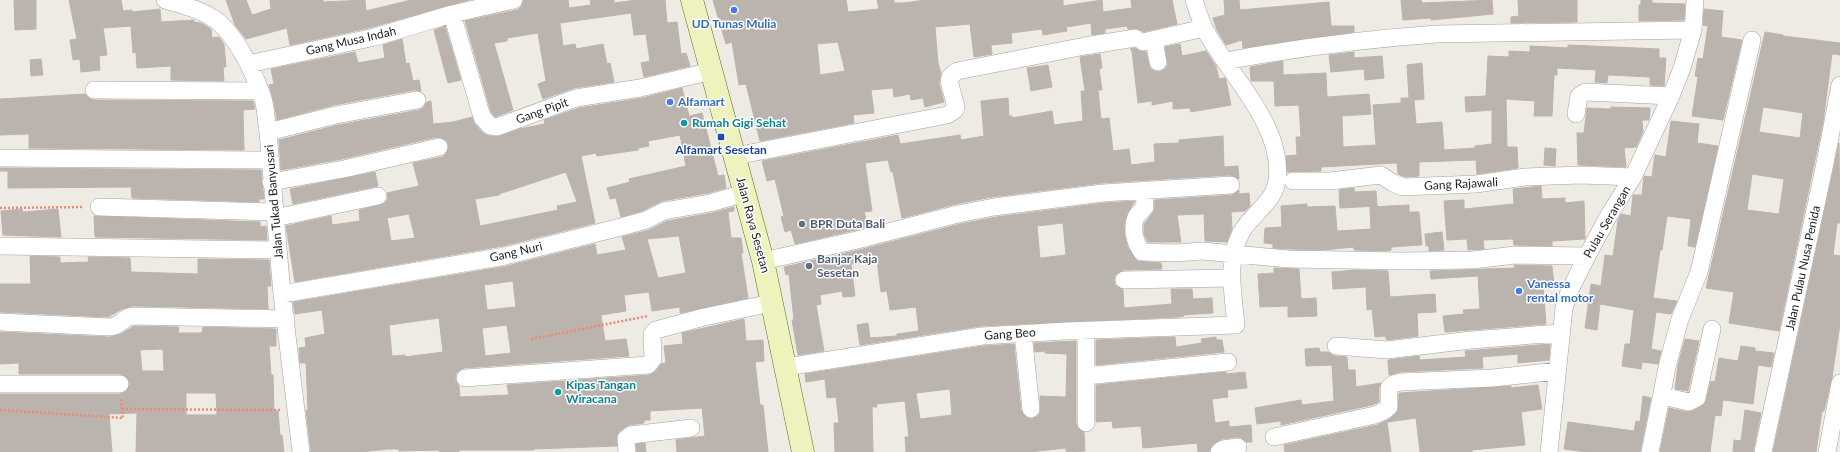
<svg xmlns="http://www.w3.org/2000/svg" width="1840" height="452" font-family="Lato,sans-serif">
  <rect width="100%" height="100%" fill="#eeebe5"/>
  <path fill="#bbb4ae" stroke="#beb3a9" fill-rule="evenodd" d="M14 0H36V29L15 30Z
    M69 0H121L123 11 132 10V12L160 9 161 22 194 20V22L201 23 211 29 212 38 219 37 224 44 226 67H223L224 81 171 80V66L137 68 136 52 133 53 131 26 103 28 107 55 99 56 100 70 81 72 80 59 73 60 70 40 77 39Z
    M226 0H246L252 15 271 9 270 0H323V2L365 0 366 11 411 0H469L373 27 290 45 287 28 246 39 235 25Z
    M524 0H568L569 8 591 5 590 0H614V3L637 0H665L667 23 677 22 681 54 686 53 690 66 644 77 641 63 650 61 646 34 634 35 631 13 560 23 563 46 575 44 576 49 603 44 607 64 610 63 614 82 574 88 543 99 538 84 546 81 538 33 507 38V41L494 43 513 110 495 117 491 112 465 21 517 10 521 7Z
    M713 0H846L848 12 879 9 877 0H894V3H903L926 0H1063V6L1102 0 1103 12 1132 8 1131 0H1172L1177 24 1143 32 1138 29H1128L1127 26 1105 29V33L1092 35 1091 23 1066 27 1067 31 1043 35 1042 29 1011 33 1012 43 991 45 992 54 974 57 970 24 935 27 938 63 941 73 939 83 944 102 925 107 923 98 911 100 910 94 894 97 893 88 871 90 874 113 853 115 854 123 760 141 746 84 739 85 732 42 726 44ZM838 42 845 71 820 75 817 44Z
    M1224 0H1239L1240 10 1329 2 1331 26H1354V32L1243 48 1242 40 1226 45 1217 30 1213 18 1225 15Z
    M1401 0H1421L1422 3 1492 0 1493 14 1431 20V18L1403 20Z
    M1518 0H1577V22L1511 23V17L1519 16Z
    M1641 0H1652V3L1685 4 1684 20 1639 21V5H1641Z
    M1704 9 1723 11 1721 37 1742 40 1723 120 1692 116 1698 77 1695 76 1698 58 1703 59 1708 26 1703 25Z
    M445 26 461 80 448 83 434 30Z
    M1765 32 1783 35V36L1840 43V55L1832 54 1823 122 1779 331 1729 323 1734 292 1706 288ZM1763 107 1803 113 1800 138 1759 132ZM1752 174 1784 179 1779 214 1747 210Z
    M402 39 406 64 409 63 413 81 419 80 421 91 415 90 334 105 277 120 274 102 269 85 274 84 271 69 355 52 358 63 385 58 383 45Z
    M1180 44 1182 56 1206 51 1216 66 1219 79 1225 78 1226 80 1231 105 1191 112 1190 108 1173 109V101L1152 105V101L1138 103 1132 51 1130 49 1135 48 1140 51 1146 52 1150 68 1154 71 1159 72 1165 69 1168 65 1165 47Z
    M1568 45 1659 49V58H1666L1664 86 1650 85V77L1608 75 1607 83 1595 82 1596 70 1557 68V75H1554L1552 116H1534L1535 101 1506 99 1507 147H1517L1518 168 1477 174 1476 160 1419 162V176L1405 177 1398 174 1397 163 1321 167V171L1287 172 1286 156 1297 155 1296 137H1301L1299 105 1275 106 1274 81H1251L1250 67 1283 61V75L1326 73 1327 97 1369 94 1371 114 1342 116 1343 147 1376 145 1373 105 1401 103V98H1409L1407 65 1422 63 1424 99 1414 100 1416 124 1442 122 1444 150 1475 148V146L1492 144V110L1466 112 1465 97 1486 96 1488 56 1509 57V51L1530 52V46L1568 48Z
    M1354 52V58L1382 56 1384 78 1365 80 1364 69 1331 72 1329 55Z
    M1100 54 1102 68 1099 69 1102 90H1098L1101 119 1109 118 1113 151 1129 149 1131 165 1155 162 1154 144 1179 143V140L1223 136 1224 167 1238 166 1239 179 1230 175 1102 183 992 197 956 204 902 218 893 172H891L888 160 865 163 872 211 864 212 868 227 795 244 791 230 785 232 781 217 784 216 775 179 767 181 762 161 898 135 900 144 960 135 961 140 984 136 981 101 1008 98 1009 116H1012V118L1052 111 1054 125 1083 121 1081 91H1085L1080 57Z
    M41 59 43 75 31 76 30 60Z
    M1048 65 1052 87 1031 91 1027 68Z
    M682 88 689 116 702 113 718 176 724 175 726 188 708 193 662 201 642 211 621 217 616 198 610 199 607 188 630 182 629 179 686 166 680 135 648 141 649 146 638 148V150L597 156 596 153 581 156 595 223 503 246 295 282 286 226 331 216 332 225 360 221 359 210 384 204 388 199 387 193 419 186 413 163 442 157 446 154 449 145 446 140 437 137 342 159 281 170 279 140 338 125 419 110 424 107 427 102 431 101 433 124 453 122 472 117 474 123 483 133 489 136H500L519 129 545 124 544 120 579 108 642 98ZM566 172 577 202 557 206 558 210 480 226 475 199 499 195V194ZM409 214 415 238 391 241 387 218Z
    M85 94 89 98 94 100 253 101 255 109 243 110 244 150 29 148V134L0 135V99Z
    M1611 107 1650 108 1649 120H1642L1643 132 1636 147 1624 148 1626 167 1578 165 1577 133H1584L1587 108 1611 109Z
    M1671 121 1699 124 1697 143 1718 146 1695 247 1688 246 1691 219 1667 216 1662 250H1660L1653 298 1677 301 1671 314 1656 312 1651 349 1661 351 1658 364 1642 362 1641 369 1622 366 1625 344H1630L1634 310 1600 304 1597 330 1585 328 1591 284 1601 286 1605 255 1613 256 1618 220 1621 214 1631 216 1633 195H1642L1644 176 1652 177 1655 155 1666 157Z
    M1839 143 1840 223H1837L1833 255 1840 256V324L1832 377 1824 411H1822L1816 452H1773Z
    M1545 148 1556 149 1555 166 1544 165Z
    M0 168 261 170 264 199H259V202L132 198 131 187 8 188V171H0Z
    M375 172 378 186 293 204 290 189Z
    M1541 186 1542 199 1565 198V203L1584 201 1585 239 1552 241V246L1514 245 1513 239 1483 240 1484 249 1468 250 1467 239 1447 240 1444 201 1464 200V209L1514 204 1513 189Z
    M1354 188V192L1376 191 1377 206 1340 208 1339 190Z
    M1239 190V194L1249 193 1250 206 1245 211 1231 212 1232 229 1227 242 1205 241 1204 214 1177 215 1181 242H1148L1144 234V224L1154 211 1155 200 1232 195Z
    M1135 201 1127 214 1124 225 1125 237 1128 248 1137 261 1161 263 1162 269 1124 270 1115 275 1114 280 1115 285 1123 290 1124 308 1172 304 1171 289H1192L1193 299 1212 298 1213 313 1183 315 1184 316 1179 317 981 326 860 345 857 325 868 323 870 338 897 336V334L919 331 916 307 890 310 887 291 881 292 877 260 851 264 855 296 843 297 842 291 820 295 821 304 816 305 824 351 798 355 792 320H794L789 274 786 275 784 267 859 250 960 224 996 217 1104 203ZM1063 223 1066 255 1040 258 1037 226Z
    M1307 204V207L1335 206 1337 231 1371 229 1370 207 1409 205V212H1419L1422 245 1391 247V250L1386 251 1354 250V247L1323 250 1289 249 1273 248V244L1264 243 1265 228 1282 227 1281 206Z
    M734 207V211L728 212 731 238H741L743 253H741L748 298 680 313V307L652 311 649 292 624 295 626 311 601 315 605 341 626 339 629 356 464 368 456 373 455 379 459 386 460 397 509 395 507 385 649 375 655 372 661 364 666 363 664 346 683 344 682 333 744 319 746 341 763 340 764 361 755 362 760 405H763L768 452H677L676 440 705 436 702 408 650 411V420H644V423L629 425 620 431 617 435V446L534 449V450H459V452H439L440 450 399 451V449H388L361 452H311L306 410H308L306 363H300L299 348 306 347 305 338 325 334 322 310 295 314 293 302 507 266 595 244 597 255 626 250 622 237 649 230 667 221 712 213ZM679 236 686 273 658 278 647 239ZM513 281 516 307 487 310 484 285ZM439 318 443 352 405 357V355L392 356 389 325ZM507 325 511 353 485 356 482 328Z
    M22 209 23 212 58 209 61 237 3 235 1 211Z
    M94 216 260 222V227L266 226 267 240 95 237Z
    M1442 232 1444 250 1429 251V246H1426L1425 234Z
    M30 256 60 257V263L89 262 88 257 130 258 131 272 198 274V259L269 260 271 286H267L268 309 133 306 122 309 108 317 0 312V284H31Z
    M1514 265 1552 266 1554 285H1543L1546 324 1445 332 1443 316 1464 314 1463 310 1480 309 1478 276 1431 279 1430 271 1515 268Z
    M1274 268 1299 269 1301 299 1316 298 1317 316 1288 317V306L1260 307 1258 274 1274 273Z
    M1356 270 1388 271 1390 297 1435 294 1436 312 1417 313 1418 336 1387 340 1385 336 1375 337 1372 309 1367 310 1366 287 1333 289 1332 272Z
    M134 326 179 327 178 333H202L203 327 276 329V346H269L271 375H273L274 411H278L280 435H282L284 452H136L137 413 109 414 112 452H0V394H120L125 392 130 384 128 379 120 374H19V363L0 364V332L109 337 121 334ZM163 349 164 371H142L140 350ZM186 393H216L217 415H186Z
    M1175 337 1176 347 1202 343 1201 339 1216 337V340H1222L1224 352 1096 365V340Z
    M1685 339 1699 341 1688 391 1675 389 1678 365Z
    M1076 341V423L1078 428 1084 432 1085 451 1066 452V448L1029 452H906L905 437H909L905 401 876 404 877 407H872L873 452H835L834 423H839L836 397 827 398 825 379 806 382 805 374 983 346 1014 344 1021 410 1027 418 1032 419 1037 417 1040 413V396L1066 397 1067 354 1045 353V351L1035 352 1034 343ZM950 389 952 415 920 419 916 393Z
    M1550 344 1549 360 1518 363V354L1482 357 1483 368 1400 372 1389 375 1388 360 1419 356 1420 360 1466 357 1465 351Z
    M1741 346 1755 348V351L1774 353 1771 367 1758 365 1753 404 1723 400 1721 416 1715 415 1710 452H1660L1669 408 1687 412 1693 411 1705 404 1711 381 1715 382 1719 358 1738 361Z
    M1319 348 1320 352H1328L1335 356 1347 357 1348 370H1355L1356 387 1381 383 1379 388V402L1372 405 1281 425V421L1257 424 1255 408 1301 400 1302 405 1334 401 1332 365 1306 366 1305 349Z
    M1226 372 1227 374 1245 372 1247 388 1227 390 1228 397 1212 399 1215 423 1229 421V427L1251 425 1252 442H1246L1242 438 1237 437 1222 439 1213 444 1209 452H1198L1197 443 1143 448 1141 426 1113 428 1112 421 1096 422V385Z
    M1538 385 1542 409 1521 412 1525 445 1472 450V452H1420L1416 418 1387 422 1391 452H1285L1284 445 1377 425 1388 420 1398 411 1399 393 1511 386V388Z
    M1643 396 1651 398 1640 452H1586L1564 449 1568 422 1634 431 1636 421 1640 422Z
    M1745 410 1761 413 1753 452H1733L1734 440 1741 441Z
    M645 443 646 452H637L636 444Z"/>
  <g fill="none" stroke-linecap="round" stroke-linejoin="round">
    <defs>
      <path id="minor" d="M165 0C180 5 198 8 211 17 234 30 253 71 262 95 266 106 266 120 268 132L282 294 301 452
        M452 14 482 117 490 126 497 127 576 98 640 88 712 71
        M1154 40 1158 62
        M1143 42 1204 28
        M1226 61C1295 48 1366 39 1437 34L1693 30
        M248 64 375 37 452 14 514 0
        M94 90 260 91
        M1576 114 1579 96 1585 92 1671 96
        M268 132 336 115 417 100
        M735 156 947 115 955 110 956 107 949 81 950 77 957 71 1085 46 1135 38
        M0 158 269 160
        M1293 181H1330L1381 175 1393 183 1403 187 1476 184 1525 177 1581 175 1633 177
        M271 182 344 169 439 147
        M1144 190 1145 207C1142 210 1138 214 1136 217 1131 229 1135 243 1142 252L1176 253 1202 251 1288 259 1402 261 1473 260 1515 255 1587 256
        M99 207 275 212
        M275 218 378 196
        M0 246 278 250
        M763 261 857 240 958 214 994 207 1103 193 1231 185
        M1124 280 1231 278
        M282 294 505 256 621 227 646 220 664 211 710 203 745 193
        M0 322 109 327C123 326 121 317 133 316L286 319
        M1023 333 1031 409
        M1336 346 1387 350 1471 340 1560 333
        M786 367 982 336 1065 331 1236 325C1233 292 1225 257 1244 228 1255 212 1274 201 1277 181 1285 126 1228 74 1204 28 1200 19 1197 9 1194 0
        M1086 376 1228 362
        M465 378 648 365 653 359 652 334 656 330 704 317 772 303
        M0 384H120
        M1662 396 1689 402 1697 398 1712 329
        M1086 423V330
        M1274 437 1375 415 1384 411 1389 407V388L1393 384 1401 382 1493 378 1557 371
        M627 452 626 439 631 435 691 428
        M1219 452 1223 449 1238 447
        M1549 452 1564 308 1569 292 1587 256 1609 215 1633 177 1671 96 1682 68 1693 30 1695 0
        M1650 452 1668 363 1680 319 1699 272 1752 40
        M1763 452 1824 168 1840 85
        M1827 452 1840 383"/>
      <path id="secondary" d="M692 0 763 261 803 452"/>
    </defs>
    <use href="#minor" stroke="#a2a2a2" stroke-width="18"/>
    <use href="#secondary" stroke="#5c6b0f" stroke-width="23"/>
    <path stroke="#ec8a78" stroke-width="2.5" stroke-dasharray="2 2" stroke-linecap="butt" d="M0 208 84 207
      M531 339 648 316
      M122 409 281 410
      M0 410 123 418 121 399"/>
    <use href="#minor" stroke="#fff" stroke-width="17"/>
    <use href="#secondary" stroke="#eef3be" stroke-width="22"/>
  </g>
  <g fill="#3f7fe0" stroke="#fff" stroke-width="1.5">
    <circle cx="734" cy="10" r="4"/>
    <circle cx="670" cy="102" r="4"/>
    <circle cx="1519" cy="291" r="4"/>
  </g>
  <g fill="#0f9aa8" stroke="#fff" stroke-width="1.5">
    <circle cx="684" cy="123" r="4"/>
    <circle cx="558" cy="392" r="4"/>
  </g>
  <rect fill="#1a4fb4" stroke="#fff" stroke-width="1.5" x="717" y="133" width="8" height="8" rx="2"/>
  <g fill="#5c6f8a" stroke="#fff" stroke-width="1.5">
    <circle cx="802" cy="224" r="4"/>
    <circle cx="809" cy="266" r="4"/>
  </g>
  <g text-anchor="middle" stroke-width="3" stroke-linejoin="round" paint-order="stroke">
    <g font-size="12" font-weight="bold" fill="#366cbe" stroke="#fff" text-anchor="start">
      <text x="734" y="28" text-anchor="middle">UD Tunas Mulia</text>
      <text x="678" y="106">Alfamart</text>
      <text x="1527" y="288">Vanessa<tspan x="1527" dy="14">rental motor</tspan></text>
    </g>
    <g font-size="12" fill="#1e1e1e" stroke="#fff">
      <text transform="translate(351 41) rotate(-13)" y="4">Gang Musa Indah</text>
      <text transform="translate(542 111) rotate(-20)" y="4">Gang Pipit</text>
      <text transform="translate(1461 184) rotate(-3)" y="4">Gang Rajawali</text>
      <text transform="translate(274 202) rotate(-95)" y="4">Jalan Tukad Banyusari</text>
      <text transform="translate(1607 222) rotate(-60)" y="4">Pulau Serangan</text>
      <text transform="translate(753 225) rotate(75)" y="4">Jalan Raya Sesetan</text>
      <text transform="translate(516 252) rotate(-13)" y="4">Gang Nuri</text>
      <text transform="translate(1803 268) rotate(-78)" y="4">Jalan Pulau Nusa Penida</text>
      <text transform="translate(1010 334) rotate(-4)" y="4">Gang Beo</text>
    </g>
    <g font-size="12" font-weight="bold" fill="#0d838f" stroke="#fff" text-anchor="start">
      <text x="692" y="127">Rumah Gigi Sehat</text>
      <text x="566" y="389">Kipas Tangan<tspan x="566" dy="14">Wiracana</tspan></text>
    </g>
    <g font-size="12" font-weight="bold" fill="#164399" stroke="#fff">
      <text x="721" y="154">Alfamart Sesetan</text>
    </g>
    <g font-size="12" font-weight="bold" fill="#4e5e75" stroke="#fff" text-anchor="start">
      <text x="810" y="228">BPR Duta Bali</text>
      <text x="817" y="263">Banjar Kaja<tspan x="817" dy="14">Sesetan</tspan></text>
    </g>
  </g>
</svg>
